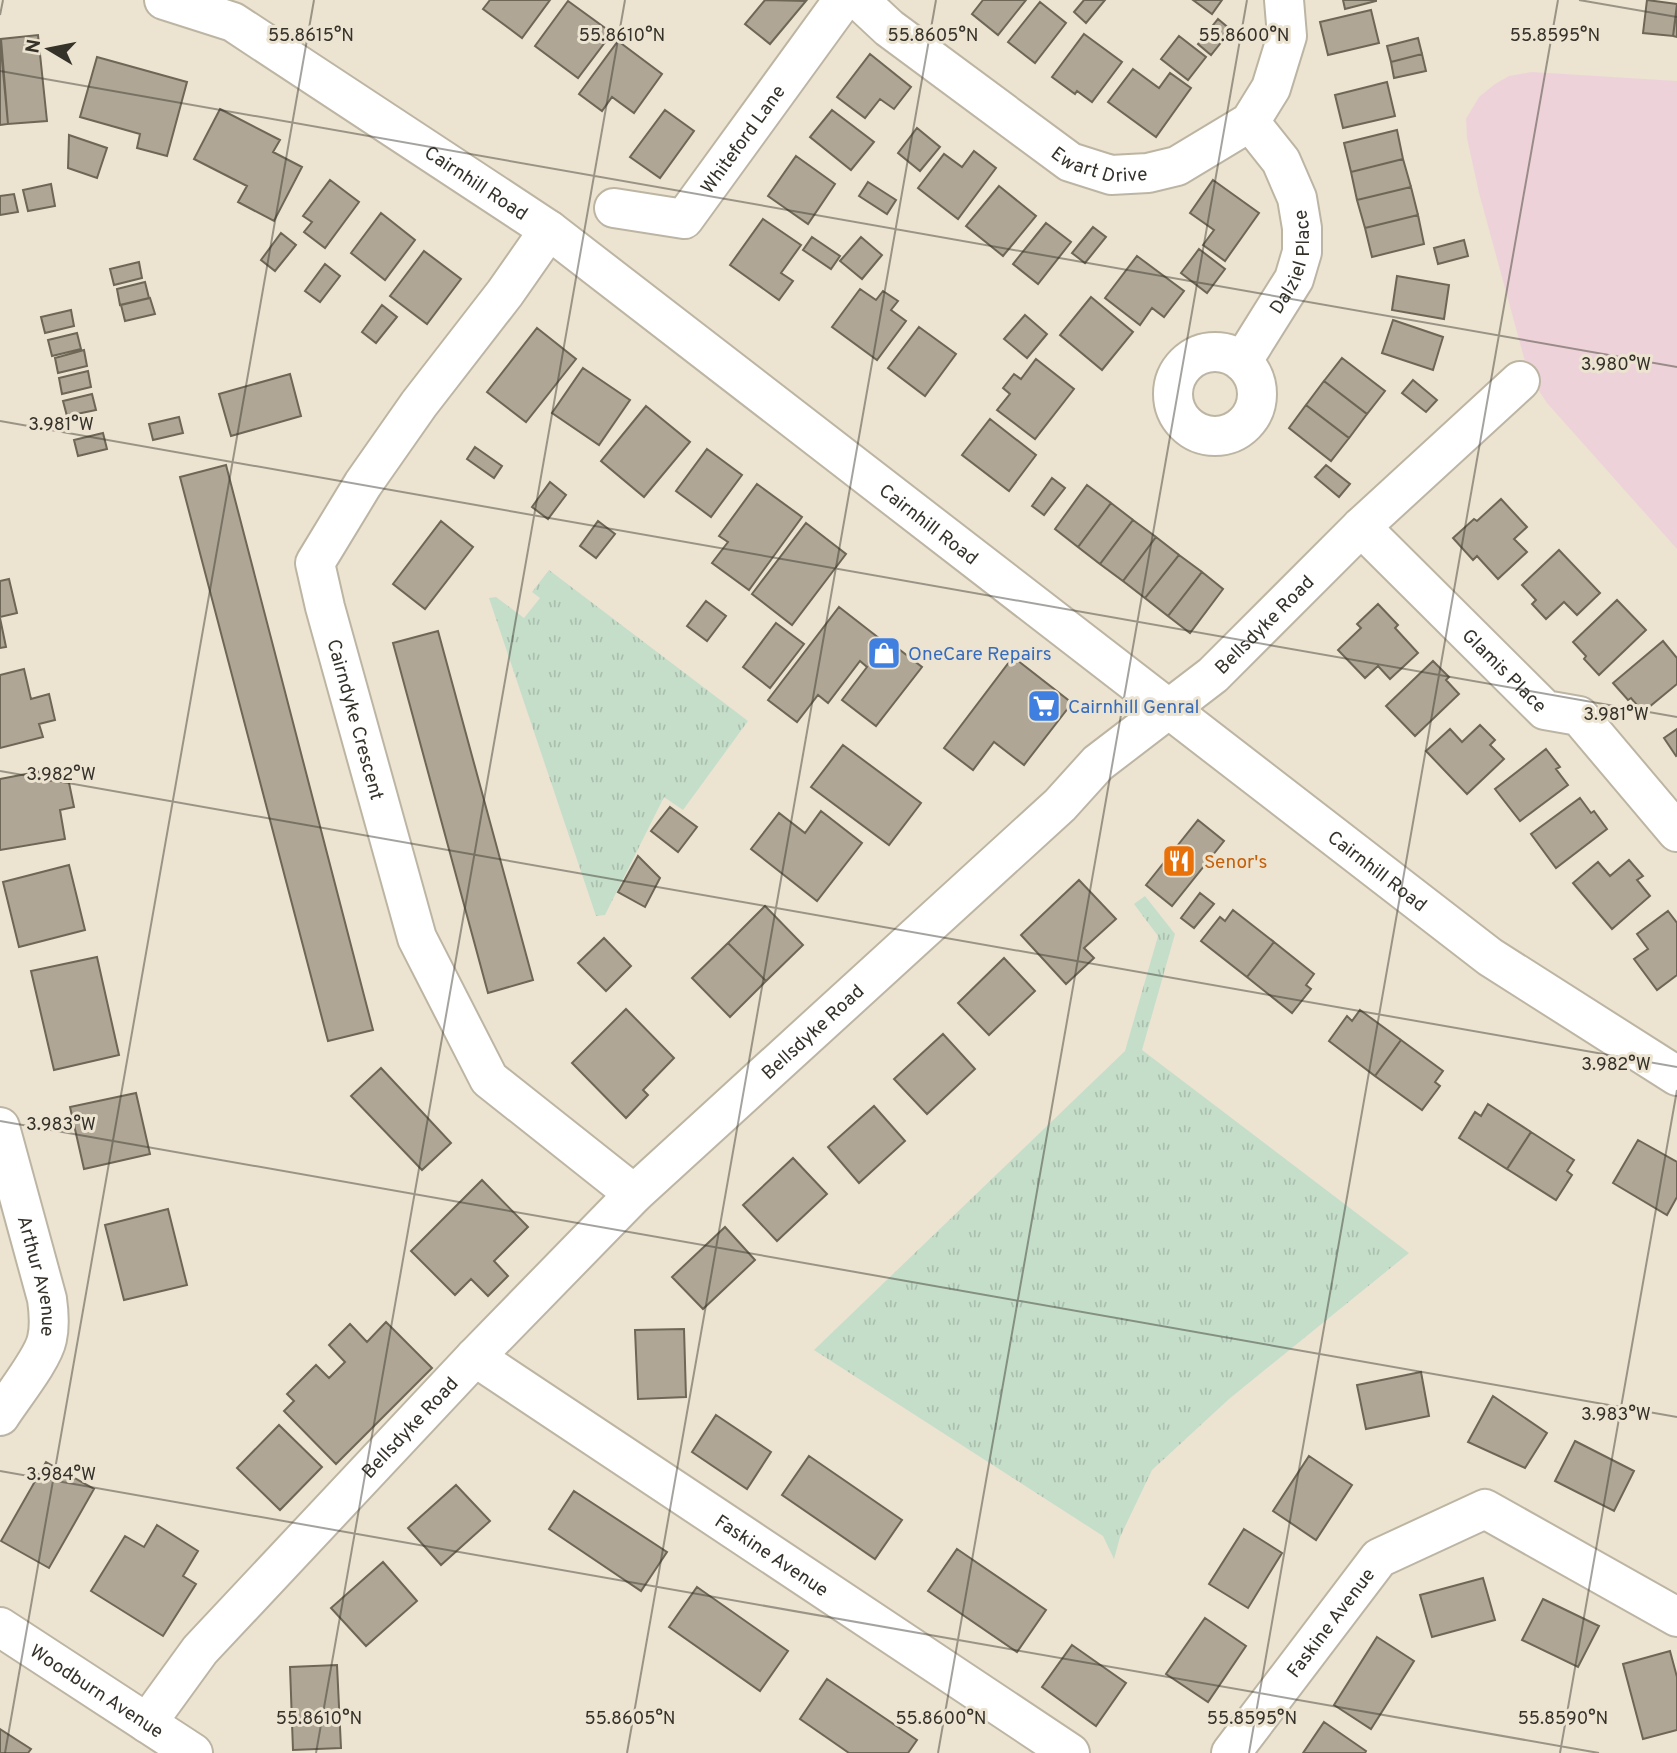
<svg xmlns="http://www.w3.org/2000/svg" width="1677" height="1753" font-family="Overpass,sans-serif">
  <defs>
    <pattern id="park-tufts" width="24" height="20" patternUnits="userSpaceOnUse" patternTransform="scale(1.75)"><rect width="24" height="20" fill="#c5deca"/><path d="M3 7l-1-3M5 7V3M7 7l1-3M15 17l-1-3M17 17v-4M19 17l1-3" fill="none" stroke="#aabfae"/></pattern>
  </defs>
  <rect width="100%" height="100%" fill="#ece3d1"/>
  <path fill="#edd3d9" d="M1532 72 1677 81V549L1547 403 1529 376 1479 193 1467 138 1466 119 1479 97 1495 84 1509 76Z"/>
  <path fill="url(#park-tufts)" d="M549 570 748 721 683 810 664 797 605 915 596 916 489 598 496 597 524 618 540 598 532 592Z
    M1145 896 1175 934 1142 1050 1409 1253 1229 1399 1152 1470 1120 1537 1114 1559 1103 1536 814 1350 1125 1051 1158 936 1134 904Z"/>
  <path fill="#afa695" stroke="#6e6656" stroke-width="2" d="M490 0H550L522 38 483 9Z
    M765 0 806 1 770 44 745 24Z
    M983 0H1026L998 35 972 14Z
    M1084 0H1105L1086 23 1074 12Z
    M1193 0H1222L1212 14Z
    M1343 0H1376V1L1345 9Z
    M1647 0 1677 4 1673 36 1643 33Z
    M568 1 612 33 578 78 535 46Z
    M1040 2 1066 23 1035 63 1008 42Z
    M1677 8V37L1673 36Z
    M1371 10 1379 43 1328 55 1320 22Z
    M1218 19 1231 30 1211 55 1198 44Z
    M1084 34 1122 62 1092 102 1077 91 1075 94 1052 77Z
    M38 35 47 121 8 124 1 39Z
    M1179 36 1206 57 1188 80 1161 59Z
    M1418 38 1422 54 1391 62 1387 46Z
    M0 39 8 124 0 125Z
    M618 41 662 74 634 113 612 97 602 111 579 94Z
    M870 54 911 87 894 109 880 99 865 118 837 97Z
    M1422 54 1426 71 1394 78 1391 62Z
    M97 57 187 82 167 156 137 148 140 134 80 117Z
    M1133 69 1159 88 1170 73 1191 88 1156 137 1108 102Z
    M1387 82 1395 116 1343 128 1335 95Z
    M220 109 280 140 273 152 302 167 274 221 238 202 247 186 194 159Z
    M665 110 694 131 660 178 630 157Z
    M832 110 874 142 851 170 810 137Z
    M917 128 940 147 920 171 898 153Z
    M1397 130 1403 159 1351 172 1344 143Z
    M69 135 107 148 97 178 68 168Z
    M974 151 996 168 958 219 918 188 944 154 962 167Z
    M796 156 835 184 808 224 768 196Z
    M1403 159 1411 187 1357 200 1351 172Z
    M330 180 359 202 325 248 304 232 312 222 303 216Z
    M1213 180 1259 213 1225 261 1203 245 1214 230 1190 213Z
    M868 182 896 200 887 214 859 196Z
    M51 184 55 206 28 211 23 190Z
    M999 186 1036 216 1003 256 966 226Z
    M1411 187 1418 215 1365 228 1357 200Z
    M14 194 18 212 0 215V196Z
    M381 213 415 240 385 280 351 253Z
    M1418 215 1424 244 1372 257 1365 228Z
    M763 219 801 245 781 273 793 281 779 300 730 265Z
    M1046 223 1071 242 1038 284 1013 264Z
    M1093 227 1106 237 1085 263 1072 253Z
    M281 233 296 245 275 271 261 260Z
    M812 237 840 256 831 269 803 250Z
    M861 237 882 255 862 279 840 261Z
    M1464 240 1468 256 1438 264 1434 248Z
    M1199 249 1225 269 1207 293 1181 273Z
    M424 251 461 279 427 324 390 296Z
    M1137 256 1184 291 1164 317 1152 308 1140 325 1105 298Z
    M139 262 142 278 114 285 110 269Z
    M325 264 340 276 320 302 305 291Z
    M1397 276 1449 285 1444 319 1392 310Z
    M145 282 149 298 120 305 117 289Z
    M860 289 876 300 883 291 898 301 891 310 906 321 877 360 832 327Z
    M1091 297 1133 332 1102 370 1060 335Z
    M150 298 155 314 125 321 121 305Z
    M382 305 397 317 376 343 362 332Z
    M71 310 74 326 45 333 41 317Z
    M1025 315 1047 334 1027 358 1004 339Z
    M1393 320 1443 337 1433 370 1382 353Z
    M919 327 956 354 925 396 888 368Z
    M537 328 576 359 526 422 487 392Z
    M77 333 81 349 52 356 48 340Z
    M84 350 87 366 58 373 55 358Z
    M1342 358 1385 391 1367 414 1324 381Z
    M1036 359 1074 389 1035 439 997 410 1010 394 1003 388 1014 374 1021 379Z
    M583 368 630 400 599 445 552 413Z
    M88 371 91 387 62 394 59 378Z
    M290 374 301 416 231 436 219 394Z
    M1413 380 1437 400 1426 412 1402 393Z
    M1324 381 1367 414 1349 438 1306 405Z
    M92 394 96 410 67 416 63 401Z
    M1306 405 1349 438 1331 461 1289 428Z
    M646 406 690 442 644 497 601 461Z
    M179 417 183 433 153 440 149 424Z
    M990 419 1036 455 1009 491 962 455Z
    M103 433 107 449 78 456 74 440Z
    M475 447 502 466 494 478 467 459Z
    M707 449 742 475 711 517 676 491Z
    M226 465 373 1030 328 1041 180 477Z
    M1326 465 1350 484 1339 497 1315 477Z
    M1052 478 1065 488 1044 515 1032 506Z
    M550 482 566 495 548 519 532 507Z
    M757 484 802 517 749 590 712 563 728 542 719 536Z
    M1087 485 1111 503 1078 547 1055 529Z
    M1501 499 1527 527 1514 539 1527 552 1498 579 1477 556 1473 560 1453 538 1474 519 1477 521Z
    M1111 503 1133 520 1100 564 1078 547Z
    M1133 520 1156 537 1123 581 1100 564Z
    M441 521 473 547 425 609 393 584Z
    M598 521 615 534 596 558 580 546Z
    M806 523 846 554 792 625 752 594Z
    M1156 537 1179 555 1145 598 1123 581Z
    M1559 550 1600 593 1577 615 1564 602 1546 619 1532 604 1536 600 1522 585Z
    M1179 555 1202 572 1168 616 1145 598Z
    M1202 572 1223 589 1190 633 1168 616Z
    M9 579 17 613 0 617V581Z
    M1617 600 1646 630 1599 675 1584 659 1586 656 1573 642Z
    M706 601 726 616 707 641 687 626Z
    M1378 604 1398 625 1395 628 1418 653 1390 679 1378 666 1365 678 1338 650 1361 628 1357 624Z
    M839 607 884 642 887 640 922 667 876 726 842 700 867 667 860 661 828 703 818 695 797 722 768 700Z
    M0 618 6 647 0 648Z
    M776 623 804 644 770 688 743 667Z
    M438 631 533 980 488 993 393 643Z
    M1663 641 1677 658V684L1643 712 1631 698 1628 700 1613 683Z
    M1013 657 1072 703 1024 765 994 742 973 770 944 748Z
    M1433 661 1449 677 1446 680 1459 694 1415 736 1386 706Z
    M24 669 31 699 49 694 55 720 39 724 43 737 0 748V675Z
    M1480 725 1495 740 1490 745 1504 759 1467 794 1426 751 1450 729 1462 742Z
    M1677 729V755L1676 756 1664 738Z
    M843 745 921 803 889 845 811 787Z
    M1546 749 1560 767 1556 769 1568 785 1520 821 1495 789Z
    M47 770 48 781 68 778 74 807 60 810 65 839 0 850V779Z
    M1580 798 1591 813 1594 811 1607 829 1556 868 1531 834Z
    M670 807 697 827 678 852 651 831Z
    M821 811 862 843 817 901 751 849 779 813 805 833Z
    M1198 820 1224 841 1172 906 1146 885Z
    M638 856 660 878 645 907 618 892Z
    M1629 860 1643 876 1637 880 1650 896 1612 929 1573 883 1598 862 1610 876Z
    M69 865 85 930 19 947 3 882Z
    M1079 880 1116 919 1084 948 1094 958 1066 984 1021 935Z
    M1200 893 1214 904 1194 928 1181 918Z
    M765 906 803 945 766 981 728 943Z
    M1233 910 1274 942 1247 977 1201 941 1220 917 1225 921Z
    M1668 911 1677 923V975L1657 990 1634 959 1648 949 1637 934Z
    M604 938 631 966 606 991 578 963Z
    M1274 942 1314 974 1306 985 1311 989 1292 1013 1247 977Z
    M728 943 766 981 730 1017 692 978Z
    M97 957 119 1055 54 1070 31 971Z
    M1004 958 1035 991 989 1035 958 1003Z
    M626 1009 674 1058 643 1090 648 1095 626 1118 572 1063Z
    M1360 1010 1401 1040 1375 1076 1329 1041 1347 1016 1352 1021Z
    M943 1034 975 1069 927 1114 894 1079Z
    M1401 1040 1443 1071 1435 1082 1440 1086 1422 1110 1375 1076Z
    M381 1068 451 1143 422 1170 351 1096Z
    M136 1093 150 1154 84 1169 70 1107Z
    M1488 1104 1531 1132 1507 1169 1459 1138 1475 1112 1481 1116Z
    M874 1106 905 1141 859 1183 828 1147Z
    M1531 1132 1574 1160 1567 1171 1572 1175 1556 1200 1507 1169Z
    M1638 1140 1677 1162V1197L1667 1215 1613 1183Z
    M793 1158 827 1194 777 1241 743 1205Z
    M482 1180 528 1227 494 1261 508 1276 488 1296 471 1279 455 1295 411 1251Z
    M168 1209 187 1285 124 1300 105 1225Z
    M725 1227 755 1260 703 1309 672 1277Z
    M386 1322 432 1368 336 1464 284 1411 294 1401 287 1394 316 1365 329 1378 345 1362 329 1345 350 1324 367 1342Z
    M684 1329 686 1397 638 1399 635 1330Z
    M1421 1372 1429 1416 1366 1429 1357 1385Z
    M1493 1396 1547 1433 1525 1468 1468 1442Z
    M716 1415 771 1452 747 1489 692 1452Z
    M279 1425 322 1467 280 1510 237 1468Z
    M1575 1441 1634 1471 1614 1511 1555 1481Z
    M809 1456 902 1520 875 1559 782 1495Z
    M1309 1456 1352 1485 1316 1540 1273 1511Z
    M46 1462 94 1489 49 1568 1 1541Z
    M456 1485 490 1521 441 1565 408 1528Z
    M574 1491 667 1552 641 1591 549 1529Z
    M157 1525 198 1551 183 1576 196 1584 163 1636 91 1591 125 1536 144 1547Z
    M1244 1529 1282 1553 1248 1608 1209 1584Z
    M957 1549 1046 1610 1017 1652 928 1591Z
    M383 1562 417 1601 366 1646 331 1608Z
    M1483 1578 1495 1620 1432 1637 1420 1595Z
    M697 1587 788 1651 760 1691 669 1627Z
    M1543 1599 1599 1626 1578 1667 1522 1640Z
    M1205 1618 1246 1646 1208 1702 1166 1674Z
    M1377 1637 1414 1661 1371 1729 1334 1705Z
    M1072 1645 1126 1683 1096 1726 1042 1687Z
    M1670 1651 1677 1677V1730L1643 1739 1623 1664Z
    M337 1665 341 1748 293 1750 290 1667Z
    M827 1679 917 1740 908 1753H849L800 1719Z
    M1324 1722 1366 1751 1365 1753H1303Z
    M0 1729 31 1749 28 1753H0Z"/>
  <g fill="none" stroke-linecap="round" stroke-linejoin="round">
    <defs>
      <g id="minor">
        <path id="s1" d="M859 0 889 28 1070 162 1111 175 1148 173 1177 166 1250 122 1271 88 1287 36 1284 0"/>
        <path id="s2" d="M614 208 684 219 843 0"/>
        <path id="s3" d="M549 230 505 293 419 404 363 484 315 563 325 607 417 938 489 1079 634 1194"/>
        <circle cx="1215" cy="394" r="42"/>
        <path id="s4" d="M1242 362 1294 279 1302 252V228L1297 198 1281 161 1250 122"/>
        <path id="s5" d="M1361 527 1545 710 1579 716 1677 832"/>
        <path id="s6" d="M0 1127 47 1299C49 1313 50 1326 47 1339 43 1359 12 1397 0 1416"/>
        <path id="s7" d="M475 1357 1070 1753"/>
        <path id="s8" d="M0 1627 193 1753"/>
        <path id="s9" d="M147 1723 200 1650 475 1357 634 1194 1060 805 1098 763 1213 675 1361 527 1520 381"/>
        <path id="s10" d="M1231 1753 1379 1558 1485 1509 1677 1617"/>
      </g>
      <g id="major">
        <path id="s11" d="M164 0 233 22 549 230 1490 957 1677 1076"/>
      </g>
    </defs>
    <use href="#minor" stroke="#bdb5a3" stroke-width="42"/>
    <use href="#major" stroke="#bdb5a3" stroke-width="42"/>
    <use href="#minor" stroke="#fff" stroke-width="38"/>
    <use href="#major" stroke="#fff" stroke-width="38"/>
  </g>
  <path fill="none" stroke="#35322a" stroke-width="2" stroke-opacity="0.45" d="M1579 0 1677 17M0 15 3 0M0 71 1677 367M0 421 1677 717M0 771 1677 1067M0 1121 1677 1417M0 1471 1599 1753M5 1753 314 0M316 1753 625 0M627 1753 936 0M938 1753 1247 0M1249 1753 1558 0M1560 1753 1677 1090"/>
  <defs>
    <symbol id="shop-square" viewBox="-11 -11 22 22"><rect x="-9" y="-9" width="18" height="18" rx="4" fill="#3f7fe0" stroke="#ece3d1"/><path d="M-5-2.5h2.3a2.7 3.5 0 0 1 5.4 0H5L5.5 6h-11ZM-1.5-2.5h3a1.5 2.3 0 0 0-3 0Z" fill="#fff"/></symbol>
    <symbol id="supermarket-square" viewBox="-11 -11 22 22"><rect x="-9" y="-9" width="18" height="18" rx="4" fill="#3f7fe0" stroke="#ece3d1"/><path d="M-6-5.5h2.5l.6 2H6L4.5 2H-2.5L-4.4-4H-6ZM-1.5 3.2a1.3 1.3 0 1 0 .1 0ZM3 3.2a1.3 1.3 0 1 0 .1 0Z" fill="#fff"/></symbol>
    <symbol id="restaurant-square" viewBox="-11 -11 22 22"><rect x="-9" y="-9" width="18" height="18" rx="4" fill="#e8710a" stroke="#ece3d1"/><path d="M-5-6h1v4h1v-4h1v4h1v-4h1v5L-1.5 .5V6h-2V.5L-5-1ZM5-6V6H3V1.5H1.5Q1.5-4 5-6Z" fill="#fff"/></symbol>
  </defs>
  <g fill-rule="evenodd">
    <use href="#shop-square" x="865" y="634" width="38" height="38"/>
    <use href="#supermarket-square" x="1025" y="687" width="38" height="38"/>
    <use href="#restaurant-square" x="1160" y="842" width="38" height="38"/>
  </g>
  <g text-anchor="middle" stroke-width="6" stroke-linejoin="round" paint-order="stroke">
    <g font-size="19" fill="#35322a" stroke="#ece3d1">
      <text dy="7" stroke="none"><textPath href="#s2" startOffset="170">Whiteford Lane</textPath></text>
      <text dy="7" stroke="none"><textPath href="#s1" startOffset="296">Ewart Drive</textPath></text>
      <text dy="7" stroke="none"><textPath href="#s11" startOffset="364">Cairnhill Road</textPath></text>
      <text dy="7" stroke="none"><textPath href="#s4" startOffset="114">Dalziel Place</textPath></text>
      <text dy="7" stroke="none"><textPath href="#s11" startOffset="931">Cairnhill Road</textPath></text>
      <text dy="7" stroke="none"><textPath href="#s9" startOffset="1570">Bellsdyke Road</textPath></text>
      <text dy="7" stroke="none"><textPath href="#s5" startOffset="203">Glamis Place</textPath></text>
      <text dy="7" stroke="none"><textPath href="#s3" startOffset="569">Cairndyke Crescent</textPath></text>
      <text dy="7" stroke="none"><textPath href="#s11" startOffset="1498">Cairnhill Road</textPath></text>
      <text dy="7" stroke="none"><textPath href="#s9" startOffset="961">Bellsdyke Road</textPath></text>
      <text dy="7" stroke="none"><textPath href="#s6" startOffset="154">Arthur Avenue</textPath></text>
      <text dy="7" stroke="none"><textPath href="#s9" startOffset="396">Bellsdyke Road</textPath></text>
      <text dy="7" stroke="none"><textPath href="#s7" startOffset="357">Faskine Avenue</textPath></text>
      <text dy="7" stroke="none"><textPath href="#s10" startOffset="164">Faskine Avenue</textPath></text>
      <text dy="7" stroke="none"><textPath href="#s8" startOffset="116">Woodburn Avenue</textPath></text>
    </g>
    <g font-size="19" fill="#366cbe" stroke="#ece3d1" text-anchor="start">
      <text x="908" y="660">OneCare Repairs</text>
      <text x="1068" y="713">Cairnhill Genral</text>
    </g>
    <g font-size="19" fill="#c56008" stroke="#ece3d1" text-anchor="start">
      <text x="1204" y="868">Senor's</text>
    </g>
  </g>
  <g font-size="18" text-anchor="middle" fill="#35322a" stroke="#ece3d1" stroke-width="6" stroke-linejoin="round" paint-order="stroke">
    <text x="311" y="41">55.8615°N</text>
    <text x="622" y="41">55.8610°N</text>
    <text x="933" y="41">55.8605°N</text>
    <text x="1244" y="41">55.8600°N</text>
    <text x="1555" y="41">55.8595°N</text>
    <text x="1616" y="370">3.980°W</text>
    <text x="61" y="430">3.981°W</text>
    <text x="1616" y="720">3.981°W</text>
    <text x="61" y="780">3.982°W</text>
    <text x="1616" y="1070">3.982°W</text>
    <text x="61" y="1130">3.983°W</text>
    <text x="1616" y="1420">3.983°W</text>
    <text x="61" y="1480">3.984°W</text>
    <text x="319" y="1724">55.8610°N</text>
    <text x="630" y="1724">55.8605°N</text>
    <text x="941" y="1724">55.8600°N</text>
    <text x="1252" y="1724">55.8595°N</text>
    <text x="1563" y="1724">55.8590°N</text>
  </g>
  <g transform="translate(49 49) rotate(280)" stroke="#ece3d1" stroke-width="5" paint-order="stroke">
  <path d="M0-5L12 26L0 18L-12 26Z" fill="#35322a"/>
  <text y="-10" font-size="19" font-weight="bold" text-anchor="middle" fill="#35322a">N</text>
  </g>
</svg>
